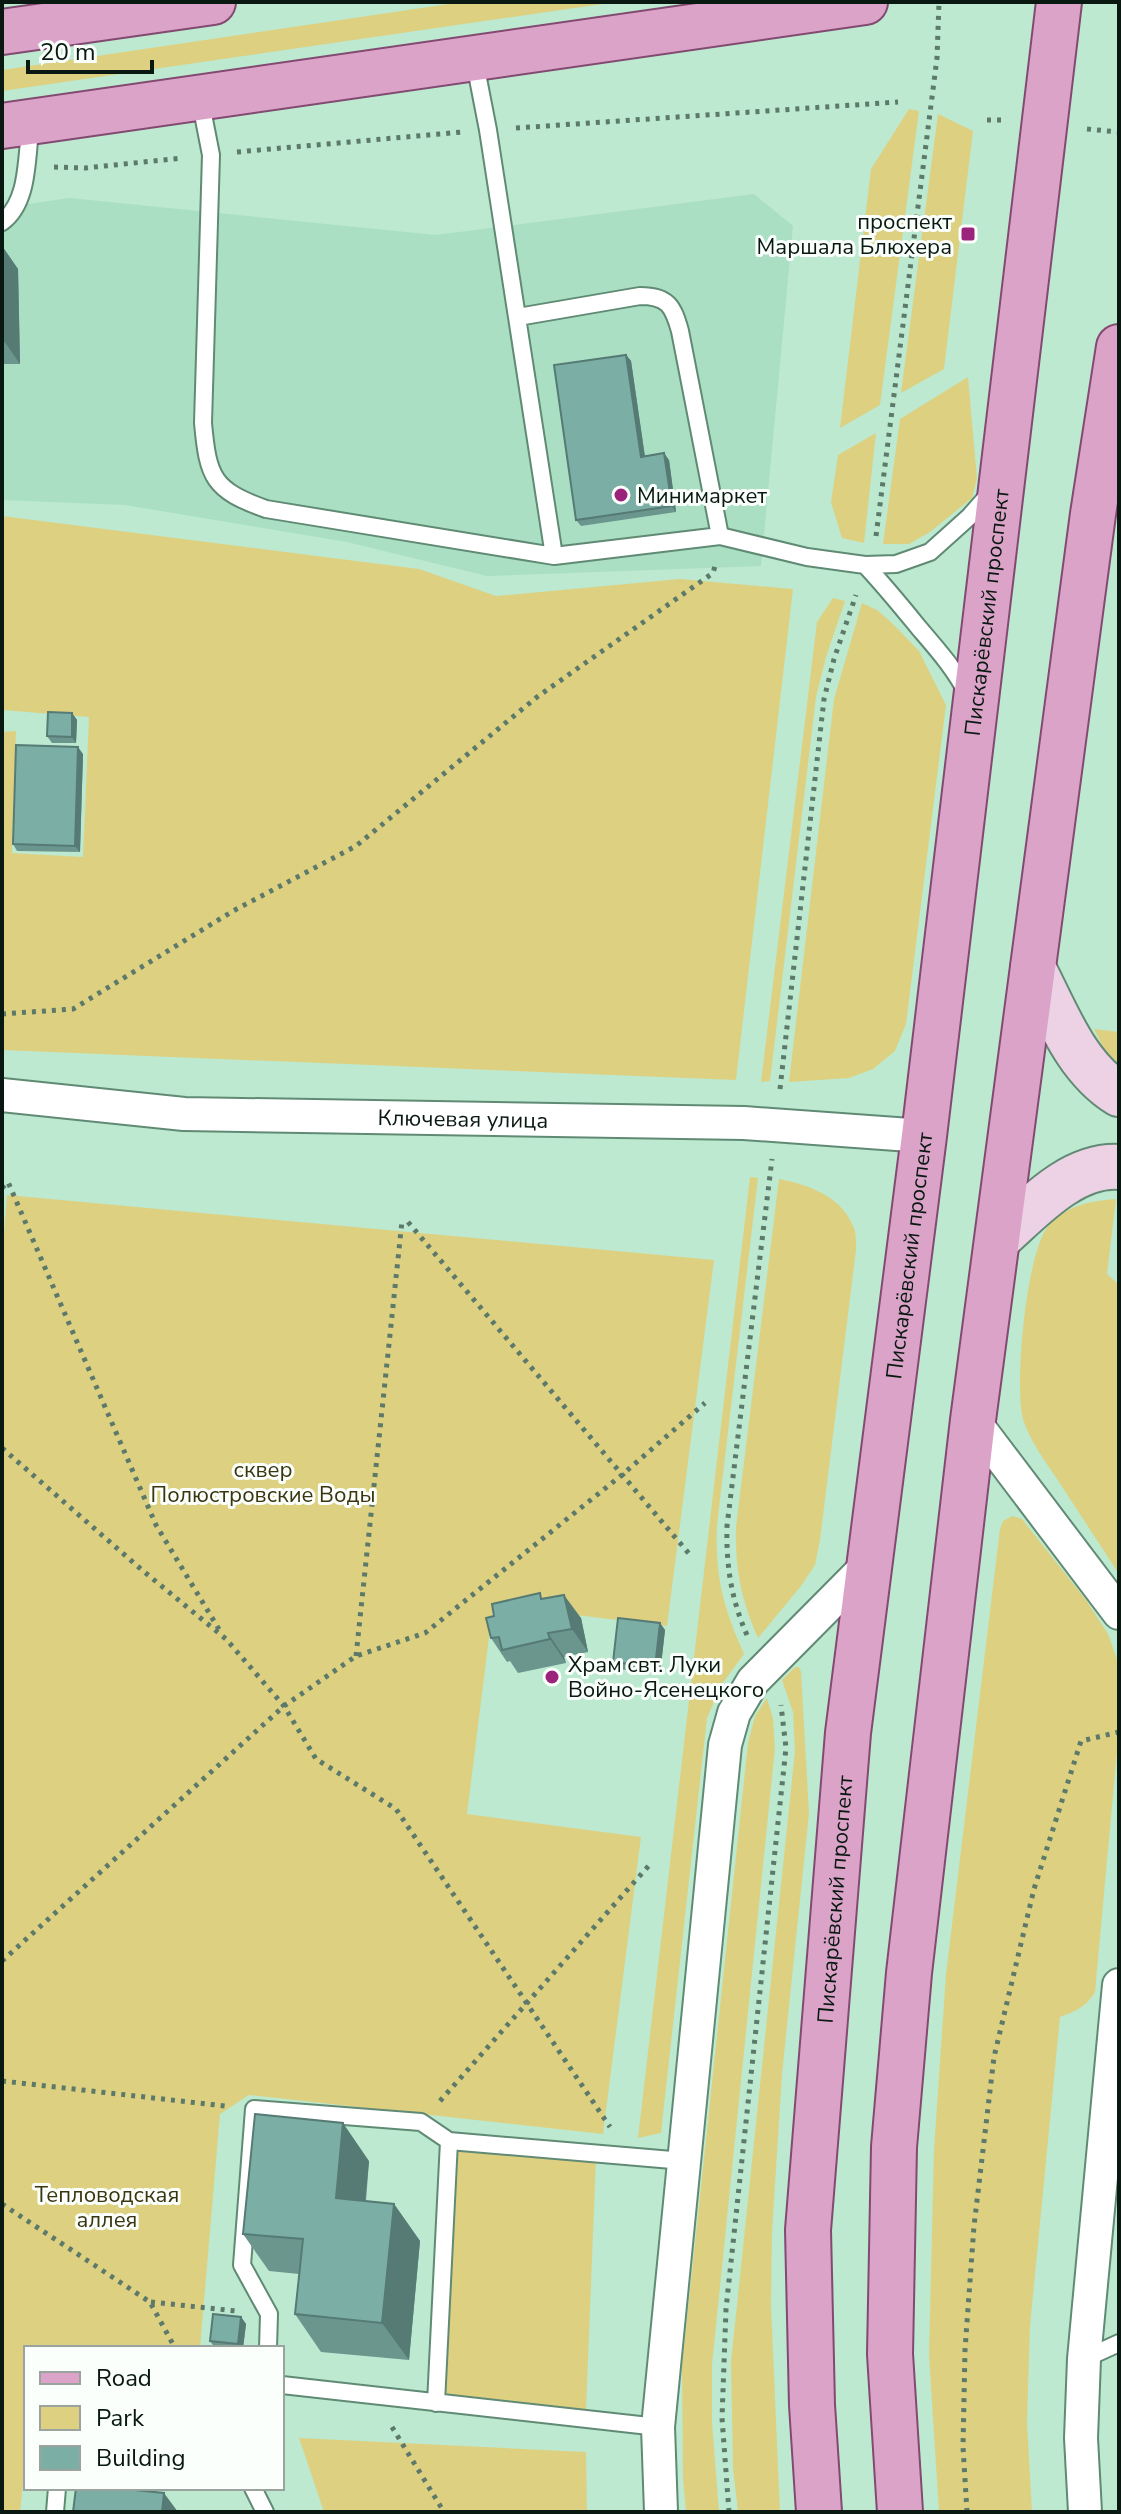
<svg xmlns="http://www.w3.org/2000/svg" width="1121" height="2514" font-family="'Nunito Sans',sans-serif">
  <rect width="100%" height="100%" fill="#bce9d0"/>
  <path fill="#aadfc3" d="M754 194 793 226 761 566 487 576 347 542 125 505 2 500V208L69 198 436 235Z"/>
  <path fill="#ddd181" d="M462 2H616L2 91V70Z
    M909 109 919 111 880 405 840 428 871 169Z
    M938 114 973 131 944 369 901 393Z
    M968 377 977 479 972 498 930 532 909 544H883L900 419Z
    M876 433 864 543 842 538 831 502 838 455Z
    M2 516 419 569 496 596 680 579 793 589 736 1080 2 1050V732L16 731 12 853 83 857 89 717 2 710Z
    M833 598 845 601 826 657 816 697 770 1081 761 1082 817 622Z
    M862 603 877 610 891 622 919 651 946 705 906 1024 895 1051 873 1069 849 1078 789 1082 834 699Z
    M1094 1029 1119 1032V1064L1105 1051Z
    M750 1177 758 1178 717 1525C715 1578 723 1606 744 1654L722 1684 707 1718 661 2133 638 2138Z
    M779 1179C810 1185 844 1197 855 1231 856 1236 856 1244 856 1250L820 1540 815 1565 801 1586 758 1638C741 1599 735 1569 736 1527Z
    M7 1195 714 1260 667 1626 493 1605 467 1814 641 1837 603 2134 249 2095 220 2114 200 2348H26V2456L20 2512H2V1258Z
    M1116 1199 1107 1274 1119 1285V1574C1099 1543 1079 1513 1059 1482 1046 1462 1030 1442 1023 1419 1014 1387 1026 1247 1050 1224 1068 1205 1091 1201 1116 1199Z
    M1012 1516 1022 1519 1086 1600 1108 1634 1119 1665V1730L1095 1992C1086 2007 1076 2011 1060 2017L1030 2326 1027 2423 1032 2512H939L929 2355 934 2150 946 1974 1000 1529 1003 1521Z
    M795 1667H799L801 1672 809 1813 782 2074 772 2232 771 2306 780 2512H738L733 2468 731 2362 795 1751 793 1712 782 1680Z
    M767 1698 773 1719 775 1748 712 2365V2422L719 2512H686L683 2478 682 2366 748 1743 755 1716Z
    M458 2150 596 2158 586 2410 444 2395Z
    M299 2438 586 2452 587 2512H324Z"/>
  <g fill="none" stroke-linecap="round" stroke-linejoin="round">
    <defs>
      <path id="lane" d="M474 58 488 130 554 556 720 536 807 557 865 565 896 564 930 552 969 517 991 492
        M200 99 211 155 203 423C208 478 213 490 266 509L554 556
        M2 222C30 202 26 154 31 123
        M518 317 640 296C668 296 673 306 680 331L720 536
        M865 565C884 585 901 606 919 628 937 649 955 669 968 695
        M268 2348 269 2314 242 2265 254 2109 421 2122 449 2141 684 2161
        M1084 2359 1119 2343
        M282 2385 658 2427
        M436 2403 449 2141
        M253 2488 265 2512
        M55 2512 57 2488"/>
      <g id="street">
        <path id="s1" d="M2 1095 184 1114 744 1123 924 1136"/>
        <path d="M973 1420 1119 1613"/>
        <path d="M661 2512 658 2427 725 1745 734 1713 753 1681 869 1564"/>
        <path d="M1085 2512 1081 2438 1084 2359 1119 1985"/>
      </g>
      <path id="secondary" d="M1033 968C1056 1012 1075 1067 1119 1094
        M998 1239C1031 1210 1071 1164 1119 1167"/>
      <g id="primary">
        <path d="M2 32 213 2"/>
        <path d="M2 126 865 2"/>
        <path id="s2" d="M819 2512 812 2405 808 2230 848 1733 924 1136 1059 2"/>
        <path d="M900 2512 890 2354 894 2147 909 1973 973 1420 1093 514 1119 347"/>
      </g>
    </defs>
    <use href="#lane" stroke="#608a74" stroke-width="20"/>
    <use href="#street" stroke="#608a74" stroke-width="36"/>
    <use href="#secondary" stroke="#608a74" stroke-width="48"/>
    <use href="#primary" stroke="#834a71" stroke-width="48"/>
    <path stroke="#5c7969" stroke-width="5" stroke-dasharray="4 6" stroke-linecap="butt" d="M987 120H1002
      M516 128 898 102
      M1087 129 1118 132
      M237 152 462 132
      M54 167 85 168 183 158
      M876 536 937 58 939 2
      M2 1014 73 1009 233 911 356 846 537 697 713 573 715 566
      M780 1089 824 699 834 659 856 595
      M2 1188 8 1182 156 1525 220 1631
      M408 1222 691 1556
      M2 1448 142 1570 226 1639 284 1706 316 1759 396 1809 610 2127
      M747 1635C731 1599 726 1565 727 1526L772 1159
      M356 1656 402 1221
      M2 1961 284 1706 356 1656 425 1633 623 1474 705 1403
      M2 2081 225 2106
      M440 2101 652 1862
      M2 2204 150 2302 175 2348
      M151 2302 236 2311
      M392 2427 444 2512
      M729 2512 722 2418 726 2309 786 1748 781 1705
      M967 2512 963 2447 965 2350 974 2226 994 2057 1034 1889 1081 1741 1119 1732"/>
    <use href="#lane" stroke="#fff" stroke-width="16"/>
    <use href="#street" stroke="#fff" stroke-width="32"/>
    <use href="#secondary" stroke="#edd1e4" stroke-width="44"/>
    <use href="#primary" stroke="#dca3c9" stroke-width="44"/>
  </g>
  <path fill="#6a968e" d="M2 246 18 269 20 364H2Z
    M626 355 631 361 645 457 669 460 676 512 581 526 576 520Z
    M72 713 77 720 76 743H52L47 736Z
    M83 754 80 852 17 851 13 844Z
    M543 1599 581 1618 588 1652 564 1657 566 1663 518 1673 510 1661 507 1662 491 1638 494 1616Z
    M660 1623 665 1630 660 1674 618 1669 613 1662Z
    M369 2161 366 2201 394 2204 420 2241 409 2360 321 2352 295 2314 299 2274 269 2271 243 2234Z
    M241 2317 246 2324 243 2348H215L210 2341Z"/>
  <path fill="#567a74" d="M2 246 18 269 20 364 4 341Z
    M626 355 631 361 646 464 641 457Z
    M664 453 669 460 676 512 672 506Z
    M72 713 77 720 76 743 72 737Z
    M78 747 83 754 80 852 75 846Z
    M564 1595 581 1618 588 1652 572 1629Z
    M660 1623 665 1630 660 1674 655 1667Z
    M548 1633 564 1657 566 1663 550 1639Z
    M343 2123 369 2161 362 2235 336 2198Z
    M394 2204 420 2241 409 2360 382 2323Z
    M241 2317 246 2324 243 2348H241L238 2344Z
    M164 2493 178 2512H162Z"/>
  <path fill="#7bafa5" stroke="#567a74" stroke-width="2" d="M2 246 4 341H2Z
    M626 355 641 457 664 453 672 506 576 520 554 365Z
    M48 712 72 713V737L47 736Z
    M16 745 78 747 75 846 13 844Z
    M540 1593 541 1599 564 1595 572 1629 548 1633 550 1639 502 1650 499 1637 491 1638 486 1618 494 1616 492 1604Z
    M618 1618 660 1623 655 1667 613 1662Z
    M255 2114 343 2123 336 2198 394 2204 382 2323 295 2314 303 2239 243 2234Z
    M213 2314 241 2317 238 2344 210 2341Z
    M76 2488H114L164 2493 162 2512H73Z"/>
  <g fill="#9c237c" stroke="#fafffc" stroke-width="3">
    <rect x="960" y="226" width="16" height="16" rx="4"/>
    <circle cx="621" cy="495" r="8"/>
    <circle cx="552" cy="1677" r="8"/>
  </g>
  <g text-anchor="middle" stroke-width="6" stroke-linejoin="round" paint-order="stroke">
    <g font-size="22" fill="#091911" stroke="#fafffc" text-anchor="start">
      <text x="952" y="229" text-anchor="end">проспект<tspan x="952" dy="25">Маршала Блюхера</tspan></text>
      <text x="637" y="503">Минимаркет</text>
      <text x="568" y="1672">Храм свт. Луки<tspan x="568" dy="25">Войно-Ясенецкого</tspan></text>
    </g>
    <g font-size="22" fill="#091911" stroke="#fafffc">
      <text dy="8" stroke="none"><textPath href="#s2" startOffset="1910">Пискарёвский проспект</textPath></text>
      <text dy="8" stroke="none"><textPath href="#s1" startOffset="462">Ключевая улица</textPath></text>
      <text dy="8" stroke="none"><textPath href="#s2" startOffset="1262">Пискарёвский проспект</textPath></text>
      <text dy="8" stroke="none"><textPath href="#s2" startOffset="614">Пискарёвский проспект</textPath></text>
    </g>
    <g font-size="22" fill="#3a340f" stroke="#fafffc">
      <text x="263" y="1477">сквер<tspan x="263" dy="25">Полюстровские Воды</tspan></text>
      <text x="107" y="2202">Тепловодская<tspan x="107" dy="25">аллея</tspan></text>
    </g>
  </g>
  <rect width="1121" height="2514" fill="none" stroke="#091911" stroke-width="8"/>
  <rect x="24" y="2346" width="260" height="144" fill="#fafffc" stroke="#9aa39e" stroke-width="2"/>
  <rect x="40" y="2372" width="40" height="12" fill="#dca3c9" stroke="#9aa39e" stroke-width="2"/>
  <text x="96" y="2386" font-size="24" fill="#091911">Road</text>
  <rect x="40" y="2406" width="40" height="24" fill="#ddd181" stroke="#9aa39e" stroke-width="2"/>
  <text x="96" y="2426" font-size="24" fill="#091911">Park</text>
  <rect x="40" y="2446" width="40" height="24" fill="#7bafa5" stroke="#9aa39e" stroke-width="2"/>
  <text x="96" y="2466" font-size="24" fill="#091911">Building</text>
  <path d="M28 60v12h124v-12" fill="none" stroke="#091911" stroke-width="4"/>
  <text x="40" y="60" font-size="24" fill="#091911" stroke="#fafffc" stroke-width="6" paint-order="stroke">20 m</text>
</svg>
